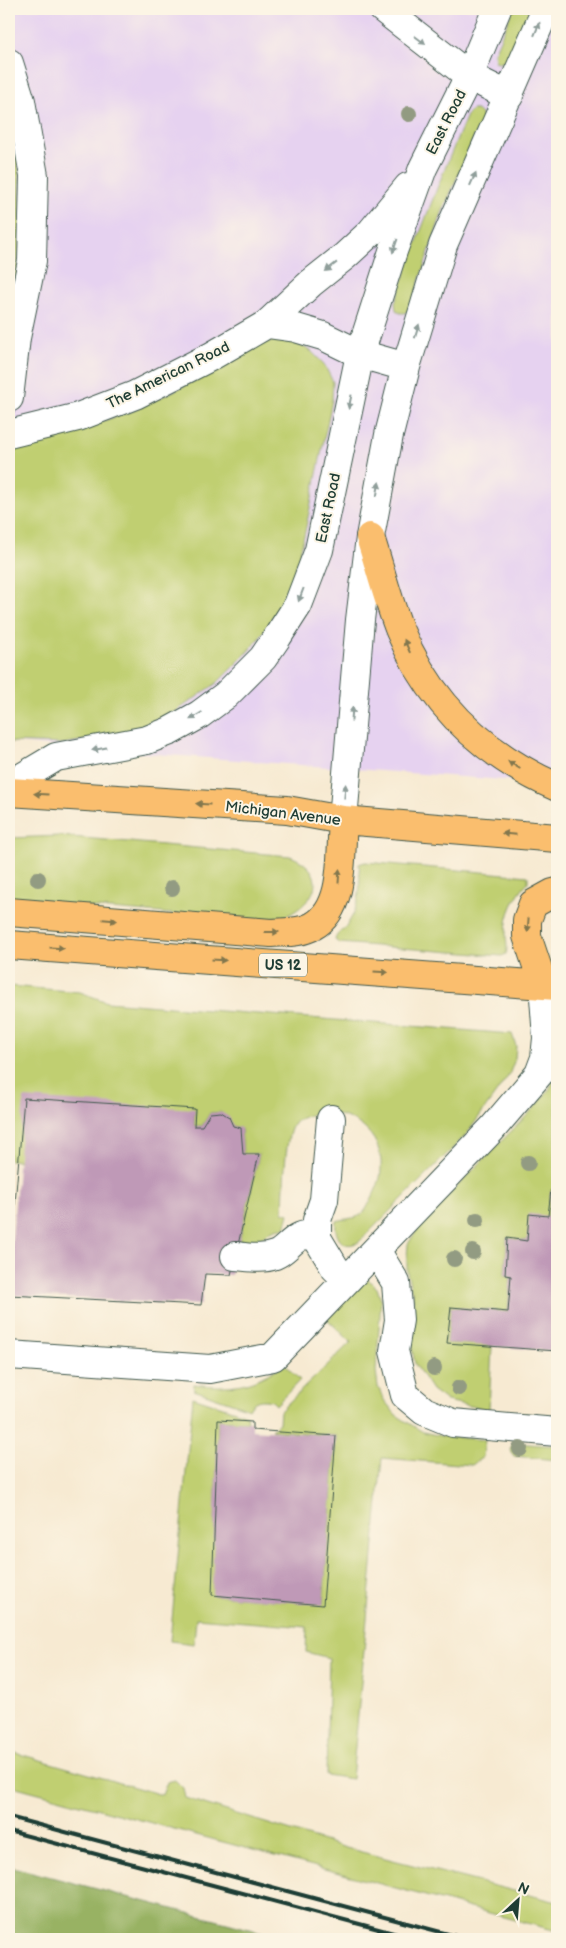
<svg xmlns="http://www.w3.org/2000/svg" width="566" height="1948" font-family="'Balsamiq Sans',sans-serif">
  <rect width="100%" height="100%" fill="#fcf5e5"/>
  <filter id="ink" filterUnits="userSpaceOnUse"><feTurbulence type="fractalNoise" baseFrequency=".02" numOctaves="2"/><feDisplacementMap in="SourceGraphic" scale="10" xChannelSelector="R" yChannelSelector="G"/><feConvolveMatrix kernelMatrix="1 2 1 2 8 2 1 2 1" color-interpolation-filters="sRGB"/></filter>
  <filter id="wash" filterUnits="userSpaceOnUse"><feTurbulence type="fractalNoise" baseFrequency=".0096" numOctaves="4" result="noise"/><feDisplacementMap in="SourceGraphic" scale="20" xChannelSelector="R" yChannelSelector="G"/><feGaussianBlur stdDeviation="1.12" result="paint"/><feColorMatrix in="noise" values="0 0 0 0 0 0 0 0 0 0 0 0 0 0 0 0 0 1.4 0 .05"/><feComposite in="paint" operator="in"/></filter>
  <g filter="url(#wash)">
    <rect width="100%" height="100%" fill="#f7ead2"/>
    <path fill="#e6d2f0" d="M9 9H557V784L47 746 9 742Z"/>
    <path fill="#c0cf71" stroke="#708652" d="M513 9H530L508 59 505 62 498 63 495 61 494 53Z
      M472 110H477L481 114 482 119 442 213 410 309 405 313H400L396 310 395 303C417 239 441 176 468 113Z
      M9 111C26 180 24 247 9 316Z
      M274 340 294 342 311 351 324 364 333 382 332 401 305 532 298 560 287 590 275 613 259 639 245 655 217 683 175 712 122 734 62 744 9 742V449L19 448 130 412 194 381 260 344Z
      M60 836 290 856C324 869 322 895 292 913 283 918 272 920 262 921L9 901V838Z
      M365 862 528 876V882C515 896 506 914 506 934 506 941 508 948 506 954L502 956 339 943 335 940C336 934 343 930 347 925 360 906 361 886 359 864Z
      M9 986 80 992 107 1002 512 1034 516 1046 515 1059 509 1075 466 1135 359 1242C341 1251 334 1235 336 1221 343 1219 352 1219 359 1216 366 1212 368 1205 372 1198 376 1189 381 1180 381 1169 384 1133 349 1109 316 1114 308 1115 297 1118 293 1125 284 1139 284 1193 283 1212L289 1214 285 1228C269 1227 263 1238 252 1248L238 1245 259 1154H243L241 1129 233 1126 221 1112 210 1113 202 1126H194L195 1109 19 1161 9 1160Z
      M557 1073V1190H551L548 1216 527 1241 507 1238 505 1275 511 1276 508 1312 451 1307 447 1343 492 1345 489 1410 447 1401 432 1390 415 1364 409 1334 414 1302 407 1272V1258L408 1244 421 1223 537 1105 550 1088Z
      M367 1278 377 1288 381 1300 376 1371 378 1387 384 1400 396 1415 423 1432 441 1436 485 1440 483 1457 472 1465 382 1458 352 1779 326 1775 329 1658 306 1652 307 1627 196 1618 194 1644 170 1641 193 1397 247 1415 248 1422 218 1420 213 1595 323 1604 336 1436 271 1430 279 1423 280 1411 351 1342 327 1319Z
      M284 1364 300 1380 276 1405 272 1401C262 1399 254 1399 249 1409L194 1390V1384C232 1389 252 1386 284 1364Z
      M513 1443 557 1446V1460L514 1456 510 1450Z
      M9 1751 162 1795 167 1782 175 1780 183 1788 185 1798 346 1848 557 1902V1931L9 1785Z"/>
    <path fill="#98b263" stroke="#5c784c" d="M9 1866 288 1939H9Z"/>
    <g id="blocks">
      <path fill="#bf99b7" d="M24 1098 195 1109 194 1126H202L210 1113 221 1112 229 1117 233 1126 241 1128 243 1154H259L231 1275 205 1274 201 1305 9 1295V1274Z
        M551 1190H557V1351L447 1343 451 1307 508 1312 511 1276 505 1275 507 1238 527 1241 529 1214 548 1216Z
        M218 1420 252 1422V1430L336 1436 323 1605 212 1595Z"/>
    </g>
  </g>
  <g filter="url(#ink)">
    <use href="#blocks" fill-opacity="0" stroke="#3f574c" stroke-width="1"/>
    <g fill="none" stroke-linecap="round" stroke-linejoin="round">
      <defs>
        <path id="minor" d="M383 9 469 76 509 96
          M9 63 21 101 34 176 32 261 16 338 9 398
          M267 324 311 283 345 256 371 232 408 187
          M9 434 78 417 135 395 210 357 267 324 296 328 323 336 360 354 406 367
          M9 785 56 757 147 740 170 731 199 715 226 695 263 658 278 636 298 605 319 550 360 354 393 251 423 168 469 76 497 9
          M343 820 360 620 370 537 389 435 406 367 443 245 546 9
          M331 1119 324 1200 317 1220V1238L335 1268 347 1280
          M376 1250 396 1283 399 1320 394 1351 405 1395 424 1411 453 1423 557 1432
          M235 1256C249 1257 261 1260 275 1255 286 1251 293 1237 305 1235 308 1235 314 1237 317 1238
          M9 1355 210 1369 273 1357 492 1129 539 1074 545 1058 547 1038 543 984"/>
        <path id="major" d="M370 537C380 568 388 601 400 631 431 705 484 755 557 787
          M9 792 287 810 343 820 557 838
          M9 912 271 933C285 932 301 933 313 926 346 908 340 853 343 820
          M9 945 557 986
          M543 984 527 936V920L533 904 553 893 557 892"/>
      </defs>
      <use href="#minor" stroke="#3f574c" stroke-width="30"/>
      <use href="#major" stroke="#3f574c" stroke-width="30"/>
      <use href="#minor" stroke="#fff" stroke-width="28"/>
      <use href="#major" stroke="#fabe6e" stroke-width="28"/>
      <path stroke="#1f3d34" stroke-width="4" d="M9 1817 467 1939
        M9 1831 416 1939"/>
    </g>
    <g fill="#929b82">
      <circle cx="409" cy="114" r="8"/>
      <circle cx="38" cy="879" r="8"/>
      <circle cx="172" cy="888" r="8"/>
      <circle cx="528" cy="1163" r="8"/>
      <circle cx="477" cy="1220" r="8"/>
      <circle cx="473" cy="1252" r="8"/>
      <circle cx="454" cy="1259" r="8"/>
      <circle cx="434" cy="1368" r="8"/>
      <circle cx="459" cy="1388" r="8"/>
      <circle cx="520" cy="1449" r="8"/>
    </g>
    <defs><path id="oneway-solid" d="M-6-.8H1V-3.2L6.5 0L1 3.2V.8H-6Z" transform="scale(1.25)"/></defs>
    <g fill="#8f9e9a">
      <use href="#oneway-solid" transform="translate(537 29) rotate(-67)"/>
      <use href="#oneway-solid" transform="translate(420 40) rotate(37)"/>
      <use href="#oneway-solid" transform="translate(473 179) rotate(-66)"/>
      <use href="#oneway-solid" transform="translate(395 246) rotate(109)"/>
      <use href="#oneway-solid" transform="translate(331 267) rotate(142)"/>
      <use href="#oneway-solid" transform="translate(417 331) rotate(-73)"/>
      <use href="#oneway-solid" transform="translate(350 402) rotate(102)"/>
      <use href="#oneway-solid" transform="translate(378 489) rotate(-80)"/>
      <use href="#oneway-solid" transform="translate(301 595) rotate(111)"/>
      <use href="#oneway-solid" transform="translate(352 714) rotate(-85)"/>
      <use href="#oneway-solid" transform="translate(196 716) rotate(148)"/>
      <use href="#oneway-solid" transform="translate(99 749) rotate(169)"/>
      <use href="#oneway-solid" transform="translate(345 791) rotate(-85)"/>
    </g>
    <g fill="#82774e">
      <use href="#oneway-solid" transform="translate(407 646) rotate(-114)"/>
      <use href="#oneway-solid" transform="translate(514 765) rotate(-148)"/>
      <use href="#oneway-solid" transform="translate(41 794) rotate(-176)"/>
      <use href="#oneway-solid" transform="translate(203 804) rotate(-176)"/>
      <use href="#oneway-solid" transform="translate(509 834) rotate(-175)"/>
      <use href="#oneway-solid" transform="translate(339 876) rotate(-86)"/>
      <use href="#oneway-solid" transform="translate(110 920) rotate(5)"/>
      <use href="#oneway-solid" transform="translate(528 925) rotate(95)"/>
      <use href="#oneway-solid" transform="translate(272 932)"/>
      <use href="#oneway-solid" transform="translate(57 948) rotate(4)"/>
      <use href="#oneway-solid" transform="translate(219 960) rotate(4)"/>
      <use href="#oneway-solid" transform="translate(381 972) rotate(4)"/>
    </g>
  </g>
  <g text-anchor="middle" stroke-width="4" stroke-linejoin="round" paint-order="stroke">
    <rect fill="#fcf5e5" stroke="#617469" stroke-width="1" x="259" y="953.5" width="48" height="23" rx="4"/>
    <g font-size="14" font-weight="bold" fill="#1f3d34">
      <text x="283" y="970">US 12</text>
    </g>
    <g font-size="15" fill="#1f3d34" stroke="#fcf5e5">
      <text transform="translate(446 122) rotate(-63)" y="5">East Road</text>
      <text transform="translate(168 375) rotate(-26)" y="5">The American Road</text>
      <text transform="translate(328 508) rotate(-78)" y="5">East Road</text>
      <text transform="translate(283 813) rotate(7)" y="5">Michigan Avenue</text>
    </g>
  </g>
  <rect width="566" height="1948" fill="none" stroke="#fcf5e5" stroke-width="30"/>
  <g transform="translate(518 1900) rotate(26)" stroke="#fcf5e5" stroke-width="4" paint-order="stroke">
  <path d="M0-4L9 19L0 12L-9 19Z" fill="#1f3d34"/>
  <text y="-8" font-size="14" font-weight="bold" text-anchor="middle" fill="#1f3d34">N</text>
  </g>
</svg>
